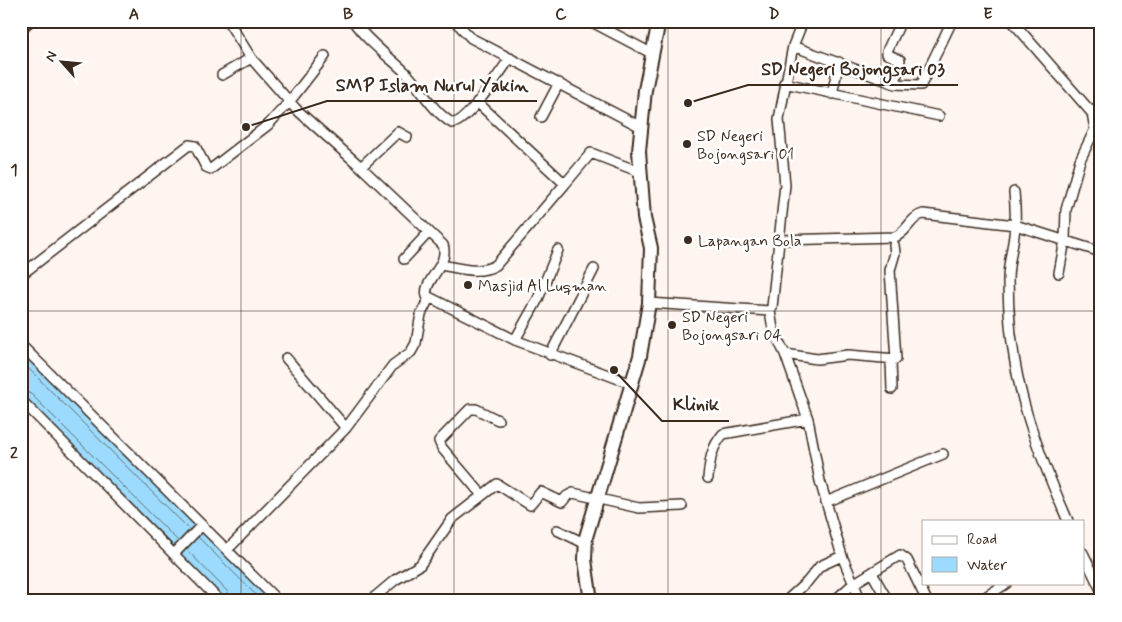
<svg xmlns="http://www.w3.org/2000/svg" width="1122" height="622" font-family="Mynerve,sans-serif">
  <rect width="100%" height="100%" fill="#fef5f1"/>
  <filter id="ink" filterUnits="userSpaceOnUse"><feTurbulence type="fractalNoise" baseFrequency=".02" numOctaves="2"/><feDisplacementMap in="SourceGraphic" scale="10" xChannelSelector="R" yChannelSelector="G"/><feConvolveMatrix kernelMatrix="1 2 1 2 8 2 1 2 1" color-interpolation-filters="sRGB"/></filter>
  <g filter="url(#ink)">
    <path fill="#9cdbfd" stroke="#7594a4" d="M21 345 277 601H220L21 400Z"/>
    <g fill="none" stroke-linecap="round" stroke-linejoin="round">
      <path stroke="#627177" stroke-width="1" d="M21 361 190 530
        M21 390 31 394 178 541
        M65 437 174 546
        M198 537 262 601
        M186 549 227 591 230 601"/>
      <defs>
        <path id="street" d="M228 21 251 58 296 109 361 167 443 245C450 265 422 281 427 296L515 340 632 384
          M353 21C367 41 387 55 405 72 421 88 432 111 452 123 466 124 501 71 510 58
          M455 21 471 38 641 127
          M590 21 651 53
          M1012 21 1092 113 1095 129 1080 160 1066 210 1065 240 1059 273
          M793 46 895 84 921 85 952 21
          M222 75 251 58
          M784 83 939 116
          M895 84 900 60 887 54V51L901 21
          M832 94 839 62
          M477 102 565 184 591 153 640 172
          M1092 113 1101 104
          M541 117 559 83
          M361 167 398 132 407 137
          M1014 192C1015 204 1016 215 1015 226 1014 244 1008 262 1008 279 1008 373 1031 437 1068 521
          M780 240 895 237C908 232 910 217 923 214L1015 225 1101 252
          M404 259 429 232
          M441 265C459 268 479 275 496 265L565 184
          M21 275 189 145 195 146 206 167 211 169 268 125 290 101 325 56
          M649 303 770 311 772 307 785 185 779 119 793 46 803 21
          M770 311 773 329 785 354 808 419 820 481 842 556 861 601
          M515 340 538 299 558 250
          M21 345 278 601
          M785 354 817 359 848 355 896 359 890 270 895 253 894 245
          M550 355 594 269
          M286 358 346 428
          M891 360 892 389
          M21 400 220 601
          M708 478C710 460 711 448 723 434L808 419
          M482 495 442 448 439 441 470 409H476L498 420
          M826 502 943 454
          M557 530 586 544
          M227 550 346 428 393 365 411 352 416 343 421 314 429 298
          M175 553 201 526
          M1083 553 1101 590
          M872 573 888 601
          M370 601 395 580 420 565 452 519 497 484 530 505 541 492 562 502 567 496 573 493 639 508 682 506
          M682 601 690 600
          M786 601 807 582 820 566 842 556
          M834 601 853 584 900 555 907 560 927 601
          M979 601 1007 583"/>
        <path id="secondary" d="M21 26 27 21
          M591 601 585 560 586 537 640 356 649 303 651 248 644 218 639 151 645 90 659 21"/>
      </defs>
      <use href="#street" stroke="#3b2a1e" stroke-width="12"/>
      <use href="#secondary" stroke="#3b2a1e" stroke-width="16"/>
      <use href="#street" stroke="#fff" stroke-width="9"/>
      <use href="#secondary" stroke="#fff" stroke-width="12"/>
    </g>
  </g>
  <path fill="none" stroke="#3b2a1e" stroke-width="1" stroke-opacity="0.55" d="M241 21V601M454 21V601M668 21V601M881 21V601M21 311H1101"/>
  <g fill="#3b2a1e" stroke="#fff" stroke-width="2">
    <circle cx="687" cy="144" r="5"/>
    <circle cx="688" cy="240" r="5"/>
    <circle cx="468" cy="285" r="5"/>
    <circle cx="672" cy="325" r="5"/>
  </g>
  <g text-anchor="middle" stroke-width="5" stroke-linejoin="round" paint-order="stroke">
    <g font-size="16" fill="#3b2a1e" stroke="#fff" text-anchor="start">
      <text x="697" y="141">SD Negeri<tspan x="697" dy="18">Bojongsari 01</tspan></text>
      <text x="698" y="246">Lapangan Bola</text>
      <text x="478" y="291">Masjid Al Luqman</text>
      <text x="682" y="322">SD Negeri<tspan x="682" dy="18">Bojongsari 04</tspan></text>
    </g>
  </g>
  <path fill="none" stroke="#3b2a1e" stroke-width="2" d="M688 103L748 85H958M246 127L327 101H537M614 370L662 421H729"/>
  <g fill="#3b2a1e" stroke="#fff" stroke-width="2">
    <circle cx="688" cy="103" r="5"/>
    <circle cx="246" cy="127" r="5"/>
    <circle cx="614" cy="370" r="5"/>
  </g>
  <g font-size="18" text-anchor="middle" font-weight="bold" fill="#3b2a1e" stroke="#fff" stroke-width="5" stroke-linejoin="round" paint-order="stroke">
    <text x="853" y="75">SD Negeri Bojongsari 03</text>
    <text x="432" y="91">SMP Islam Nurul Yakin</text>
    <text x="696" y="410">Klinik</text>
  </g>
  <rect width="1122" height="622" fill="none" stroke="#fff" stroke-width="55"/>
  <rect x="922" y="520" width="162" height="65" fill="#ffffff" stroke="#b1aaa5"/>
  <rect x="932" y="536" width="25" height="8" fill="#ffffff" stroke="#b1aaa5"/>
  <text x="967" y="544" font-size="15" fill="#3b2a1e">Road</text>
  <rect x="932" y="557" width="25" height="15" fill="#9cdbfd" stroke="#b1aaa5"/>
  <text x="967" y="570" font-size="15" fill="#3b2a1e">Water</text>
  <g transform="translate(62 62) rotate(297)" stroke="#ffffff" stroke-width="4" paint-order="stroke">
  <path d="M0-4L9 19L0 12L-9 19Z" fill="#3b2a1e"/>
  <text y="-8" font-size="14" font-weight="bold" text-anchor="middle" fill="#3b2a1e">N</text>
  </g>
  <rect x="28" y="28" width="1066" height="566" fill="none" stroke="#3b2a1e" stroke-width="2"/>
  <g font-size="16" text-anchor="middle" font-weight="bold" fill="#3b2a1e">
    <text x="134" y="19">A</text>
    <text x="348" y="19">B</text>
    <text x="561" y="19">C</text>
    <text x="774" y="19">D</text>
    <text x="988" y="19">E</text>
    <text x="14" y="175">1</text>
    <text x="14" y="458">2</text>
  </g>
</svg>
